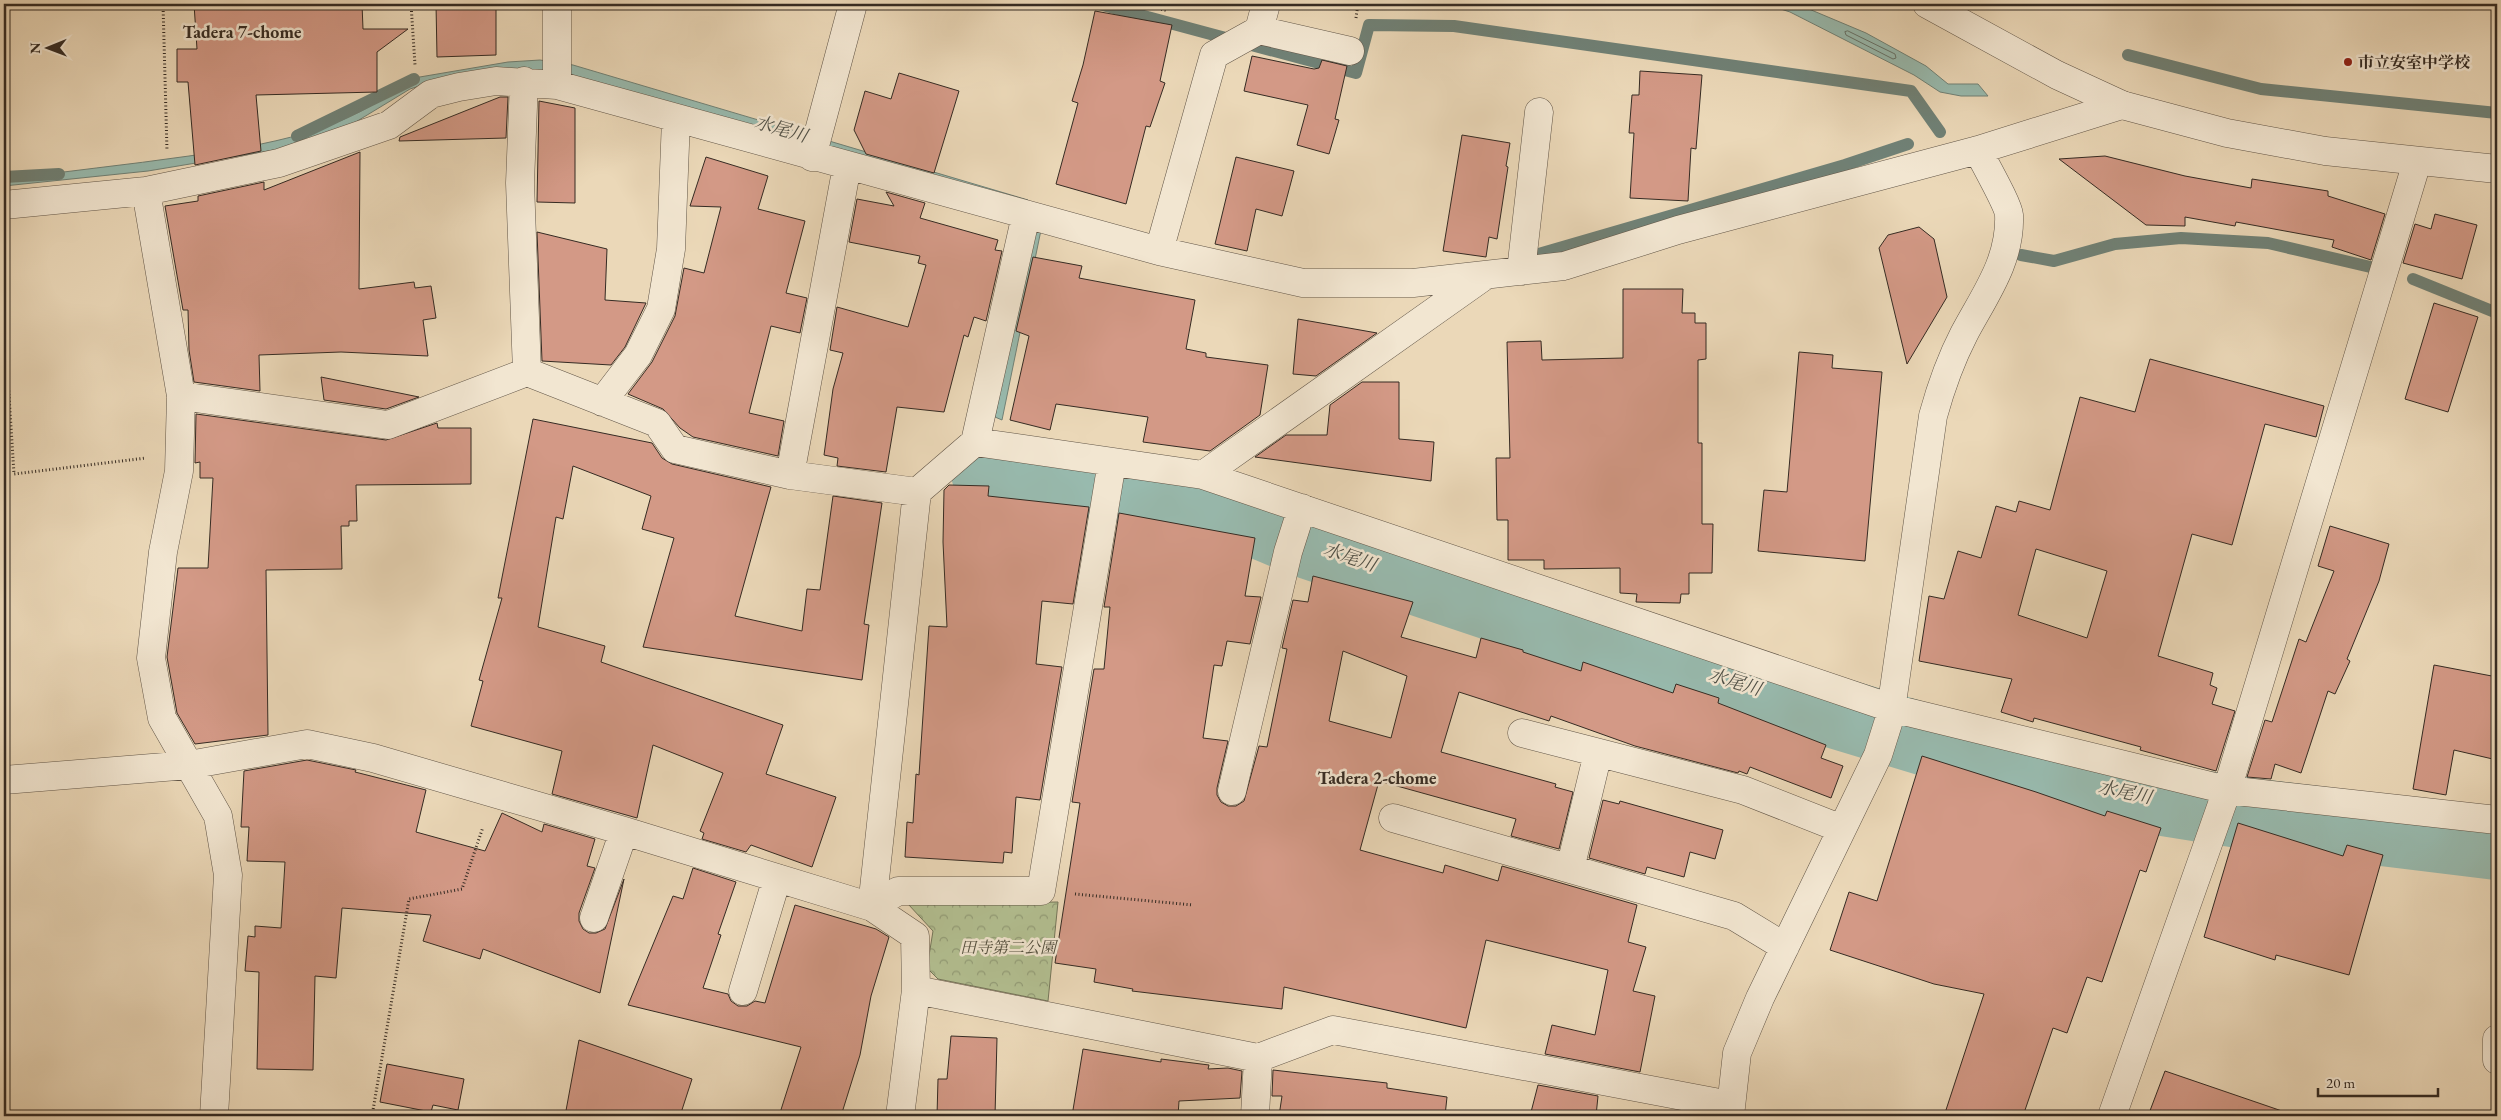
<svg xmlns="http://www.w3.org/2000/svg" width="2501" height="1120" font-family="'EB Garamond','Noto Serif JP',serif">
  <defs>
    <pattern id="forest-crowns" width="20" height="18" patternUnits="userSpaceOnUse" patternTransform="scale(1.25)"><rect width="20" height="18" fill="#b3c092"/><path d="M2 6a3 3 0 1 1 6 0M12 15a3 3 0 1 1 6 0" fill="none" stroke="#929c77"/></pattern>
  </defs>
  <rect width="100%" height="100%" fill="#ebd8b8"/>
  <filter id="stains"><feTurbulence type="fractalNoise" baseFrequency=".004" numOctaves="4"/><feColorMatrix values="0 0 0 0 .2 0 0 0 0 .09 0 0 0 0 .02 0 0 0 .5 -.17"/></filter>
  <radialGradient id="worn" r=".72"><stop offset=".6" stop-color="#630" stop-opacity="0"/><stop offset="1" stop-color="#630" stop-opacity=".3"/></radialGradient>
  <path fill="url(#forest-crowns)" stroke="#74765a" d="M1058 902 1048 1001 938 979 927 968 933 931 908 904Z"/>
  <path fill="#98baae" stroke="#708176" d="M1765 4H1797L1866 33 1926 66 1948 84H1978L1988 96H1961L1940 92 1914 75 1790 12Z
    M540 60 573 65 1028 200 1025 209 760 132 444 78 410 89 354 123 280 149 148 171 4 186V180C65 171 127 165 189 156 264 145 350 132 408 79L508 62Z
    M1032 227 1041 230 1002 420 995 417Z"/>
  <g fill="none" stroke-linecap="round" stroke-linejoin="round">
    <path stroke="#667268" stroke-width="1" d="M1848 31 1895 54 1896 58 1893 59 1846 35 1845 32Z"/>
    <path stroke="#708176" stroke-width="12" d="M1099 4 1356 73 1369 25 1454 26 1911 91 1940 132
      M2128 55 2261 89 2497 113
      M297 136 414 79
      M4 177 59 174
      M2021 255 2054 261 2115 244 2181 238 2268 243 2379 269
      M1525 258 1845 165 1908 144
      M2413 279 2497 313"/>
    <path stroke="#98baae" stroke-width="72" d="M987 473 1069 479 1203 499 1303 541 1628 650 1923 739 2119 793 2251 814 2497 844"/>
  </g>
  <path fill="#d39986" stroke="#352b23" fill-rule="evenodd" d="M194 4H362L363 29H408L377 52V92L256 95 261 151 195 165 188 82H177V49H197Z
    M436 4H496V55L437 57Z
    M1095 11 1172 25 1160 81 1165 83 1150 127 1146 126 1126 204 1056 184 1078 103 1072 101 1083 65Z
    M1252 56 1314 69 1319 68 1322 60 1347 66 1335 119 1339 120 1329 154 1297 145 1308 105 1244 91Z
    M1640 71 1702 75 1696 149 1691 148 1688 201 1630 198 1634 133H1629L1632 95H1639Z
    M899 73 959 91 934 173 866 154 854 130 865 91 891 99Z
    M500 97H508L506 138 399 141 400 137Z
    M539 101 575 108V203L537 202Z
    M1462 135 1510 143 1506 166 1508 167 1497 239 1489 237 1486 257 1443 251Z
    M360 152 359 289 414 282 415 288 431 286 436 318 423 320 428 356 341 352 259 355 260 391 194 382 189 350 188 310H183L165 206 198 201V196L264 182V190Z
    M2105 156 2185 176 2251 188 2252 179 2328 191V196L2385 214 2371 260 2332 247 2334 240 2236 222 2235 226 2185 217V226L2146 225 2059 159Z
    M706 157 768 176 758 209 805 221 786 293 807 298 800 333 771 326 749 413 784 421 778 456 693 437 680 428 663 409 628 394 652 362 675 316 684 268 704 273 721 207 690 206Z
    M1236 157 1294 171 1282 216 1256 209 1247 251 1215 244Z
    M886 192 925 203 920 218 998 240 995 250 1002 251 986 321 974 317 968 337 964 335 944 412 897 407 886 472 837 466 838 458 824 455 833 389 843 353 830 350 837 307 908 327 926 265 918 263 920 256 849 242 857 199 894 206Z
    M2435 214 2477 225 2462 279 2403 263 2415 224 2431 229Z
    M1919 227 1934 239 1947 297 1907 364 1879 248 1888 235Z
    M537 232 607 249 605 300 646 303 625 347 611 365 542 361Z
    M1033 257 1082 266 1079 278 1195 300 1186 349 1206 353V357L1268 365 1260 415 1210 451 1143 442 1148 417 1056 404 1050 430 1010 420 1029 336 1016 331Z
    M1623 289H1683L1682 313H1695V323H1706V359L1698 360V443H1702V524H1713L1712 573H1689V594H1681L1680 603 1636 602 1637 594 1620 593V568L1544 569V560H1508V520H1497L1496 458H1510L1507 342 1541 341 1542 360 1623 358Z
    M2434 303 2478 317 2448 412 2405 399Z
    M1298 319 1377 333 1316 376 1293 374Z
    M1799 352 1833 355 1832 368 1882 372 1865 561 1758 551 1764 490 1787 492Z
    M2150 359 2324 406 2316 437 2265 424 2232 545 2192 534 2158 656 2213 673 2210 685 2217 688 2212 704 2235 711 2216 771 2140 750 2141 747 2034 718 2033 722 2001 712 2012 679 1919 661 1929 596 1944 599 1958 551 1981 558 1996 506 2016 512 2019 501 2050 510 2080 397 2135 412ZM2036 549 2107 571 2087 638 2018 615Z
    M321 377 419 397 386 409 324 400Z
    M1362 382H1399V439L1434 442 1431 481 1255 457 1286 435H1327L1330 405Z
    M196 414 386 440 437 423 438 428H471V484L356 485 357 521H349V526H341L342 569 266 570 268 735 195 744 177 713 167 657 178 568H208L213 478H200V462L195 463Z
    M533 419 652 443 662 458 672 464 771 487 735 616 802 631 807 589 820 590 833 496 882 503 864 624 869 625 862 680 643 647 674 538 642 529 651 496 573 466 563 519 556 517 538 627 605 646 601 662 783 725 766 774 836 797 812 867 751 845 746 852 702 839 704 833 700 831 723 773 653 745 637 818 552 794 562 751 471 726 483 681 479 680 502 598H498Z
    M949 485 989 486 988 496 1089 507 1073 604 1042 601 1036 664 1062 667 1040 800 1016 797 1012 853 1004 852 1003 863 905 857 907 822 913 823 916 774 919 775 929 626 947 627 943 542 944 490Z
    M1119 513 1255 538 1245 596 1261 597 1250 644 1227 641 1222 666 1214 665 1203 738 1228 741 1217 788V795L1221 802 1228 806H1236L1244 801 1259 746 1267 747 1287 649 1282 648 1293 600 1308 602 1313 576 1413 602 1401 637 1476 658 1481 638 1523 650V652L1581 671 1583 662 1673 693 1676 684 1719 698 1718 703 1826 745 1821 758 1843 766 1831 798 1750 767 1747 774 1739 771 1738 773 1635 746 1551 716 1549 721 1459 692 1441 752 1556 784 1555 787 1573 792 1559 849 1511 836 1516 819 1379 781 1360 850 1443 873 1445 865 1498 881 1502 866 1637 905 1628 942 1646 947 1633 991 1655 996 1640 1072 1545 1054 1552 1025 1595 1035 1608 970 1486 940 1466 1028 1284 987 1282 1009 1132 991 1133 989 1094 982 1096 969 1055 963 1080 803 1072 802 1094 669H1104L1110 607H1104ZM1343 651 1407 676 1391 738 1329 721Z
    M2330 526 2389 544 2379 581 2347 659 2350 661 2335 694 2328 691 2301 773 2275 764 2271 779 2247 777 2265 720 2272 722 2299 639 2306 642 2334 571 2318 566Z
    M2434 665 2497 677V760L2454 750 2446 795 2413 789Z
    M1922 756 2036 792 2105 816 2107 811 2161 828 2146 872 2140 870 2102 982 2087 977 2067 1033 2053 1028 2023 1116H1944L1984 994 1934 984 1830 950 1849 892 1877 901Z
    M307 760 356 770 355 772 426 790 416 832 485 851 502 813 542 832 544 824 595 839 587 866 595 868 579 913V921L583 929 589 933H596L605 929 624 879 600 993 483 949 480 959 423 941 431 915 342 908 336 978 315 976 313 1070 257 1069 259 972 245 971 248 936 255 937V926L281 928 285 862 247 861 249 827H241L244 771Z
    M1603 800 1619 804 1620 801 1723 830 1715 859 1690 852 1684 877 1647 867 1645 874 1589 858Z
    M2238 823 2343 856 2347 845 2383 855 2349 975 2276 955 2275 960 2204 937Z
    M693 868 736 882 718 934 721 935 703 988 728 994 731 1001 738 1006H747L755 1001 765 1003 795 905 876 929 889 937 871 996 860 1055 841 1116H779L801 1047 628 1005 673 896 683 899Z
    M951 1036 997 1038 995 1116H937L938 1079H947Z
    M579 1040 692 1079 680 1116H565Z
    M1083 1049 1161 1062V1059L1209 1065 1208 1069 1228 1068 1242 1071 1240 1098 1179 1101 1178 1116H1072Z
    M387 1064 464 1079 458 1110 433 1105 431 1112 380 1102Z
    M1273 1070 1387 1083V1088L1447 1097 1445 1116H1279L1282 1096H1272Z
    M2165 1071 2282 1111 2281 1116H2148Z
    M1538 1085 1598 1096 1596 1116H1530Z"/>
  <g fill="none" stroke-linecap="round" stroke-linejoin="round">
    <defs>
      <path id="minor" d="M1259 30 1266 4
        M524 81 520 183 527 372
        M557 85V4
        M812 157 853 4
        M146 191 181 396 179 471 163 552 151 658 162 718 218 816 228 875 214 1116
        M4 205 146 191 279 163 389 125 431 94 459 87 496 81 557 85 1159 251 1303 283H1413L1564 266 1678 230 1978 150 2122 105
        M1159 251 1214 55 1259 30 1350 51
        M1521 271 1539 112
        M181 396 388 425 527 372 657 423 675 449 790 475 917 492 975 442 1026 215
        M602 402 638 355 661 309 671 249 676 119
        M975 442 1203 475 1891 708 2227 790 2497 820
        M790 475 847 166
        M1203 475 1483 277
        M917 492 872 907 898 891H1041L1112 462
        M1522 733 1743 790 1842 829
        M4 780 189 765 307 744 373 758 624 831 872 907 915 936 916 990 900 1116
        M1232 791 1288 552 1302 508
        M1393 818 1734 916 1785 947
        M1570 869 1598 753
        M594 918 624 831
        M916 990 1258 1058 1333 1030 1730 1105
        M743 991 777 878
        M2497 1039V1060
        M1255 1116 1258 1058
        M1730 1116 1737 1053 1760 998 1878 755 1890 717 1933 416C1941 387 1950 361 1964 334 1984 296 2011 261 2009 215 2008 204 1984 163 1978 150
        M2112 1116 2227 790 2417 162"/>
      <path id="tertiary" d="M1927 4 2057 75 2122 105 2227 133 2325 151 2497 169"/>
    </defs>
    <use href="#minor" stroke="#625648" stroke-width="29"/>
    <use href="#tertiary" stroke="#625648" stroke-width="29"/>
    <path stroke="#352b23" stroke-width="3" stroke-dasharray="1 2.5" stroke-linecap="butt" d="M163 4 167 151
      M411 4 415 65
      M1141 4 1168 11
      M1356 18 1358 4
      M8 380 14 474 146 458
      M1075 894 1193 905
      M372 1116 409 899 462 889 483 827"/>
    <use href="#minor" stroke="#f2e6d1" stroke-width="28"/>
    <use href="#tertiary" stroke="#f2e6d1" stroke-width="28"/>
  </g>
  <circle fill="#8f2418" stroke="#f2e6d1" stroke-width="2" cx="2348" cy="62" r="5"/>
  <g text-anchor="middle" stroke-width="5" stroke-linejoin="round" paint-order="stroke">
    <g font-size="16" font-weight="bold" fill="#352b23" stroke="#f2e6d1" text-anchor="start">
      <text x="2358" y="68">市立安室中学校</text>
    </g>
    <g font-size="16" font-style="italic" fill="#54503f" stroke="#f2e6d1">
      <text x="1008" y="953">田寺第二公園</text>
    </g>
    <g font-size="18" font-weight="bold" fill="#352b23" stroke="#f2e6d1">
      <text x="242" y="38">Tadera 7-chome</text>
      <text x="1377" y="784">Tadera 2-chome</text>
    </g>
    <g font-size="18" font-style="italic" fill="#4e4f46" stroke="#f2e6d1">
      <text transform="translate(781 129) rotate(16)" y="6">水尾川</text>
      <text transform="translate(1350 557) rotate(19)" y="6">水尾川</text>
      <text transform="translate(1735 682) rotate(17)" y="6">水尾川</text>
      <text transform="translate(2125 792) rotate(12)" y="6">水尾川</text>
    </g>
  </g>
  <rect width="2501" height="1120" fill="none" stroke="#ebd8b8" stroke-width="20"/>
  <rect x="5" y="5" width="2491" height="1110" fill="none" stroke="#352b23" stroke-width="2.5"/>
  <rect x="10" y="10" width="2481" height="1100" fill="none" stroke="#352b23"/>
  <g transform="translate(48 48) rotate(269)" stroke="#f2e6d1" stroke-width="4" paint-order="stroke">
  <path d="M0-4L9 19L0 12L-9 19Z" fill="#352b23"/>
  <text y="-8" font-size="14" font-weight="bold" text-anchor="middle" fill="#352b23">N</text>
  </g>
  <path d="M2318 1088v8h120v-8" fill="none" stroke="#352b23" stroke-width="2.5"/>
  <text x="2326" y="1088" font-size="15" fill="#352b23" stroke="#f2e6d1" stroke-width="4" paint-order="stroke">20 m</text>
  <rect width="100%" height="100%" filter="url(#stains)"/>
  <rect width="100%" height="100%" fill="url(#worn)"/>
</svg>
